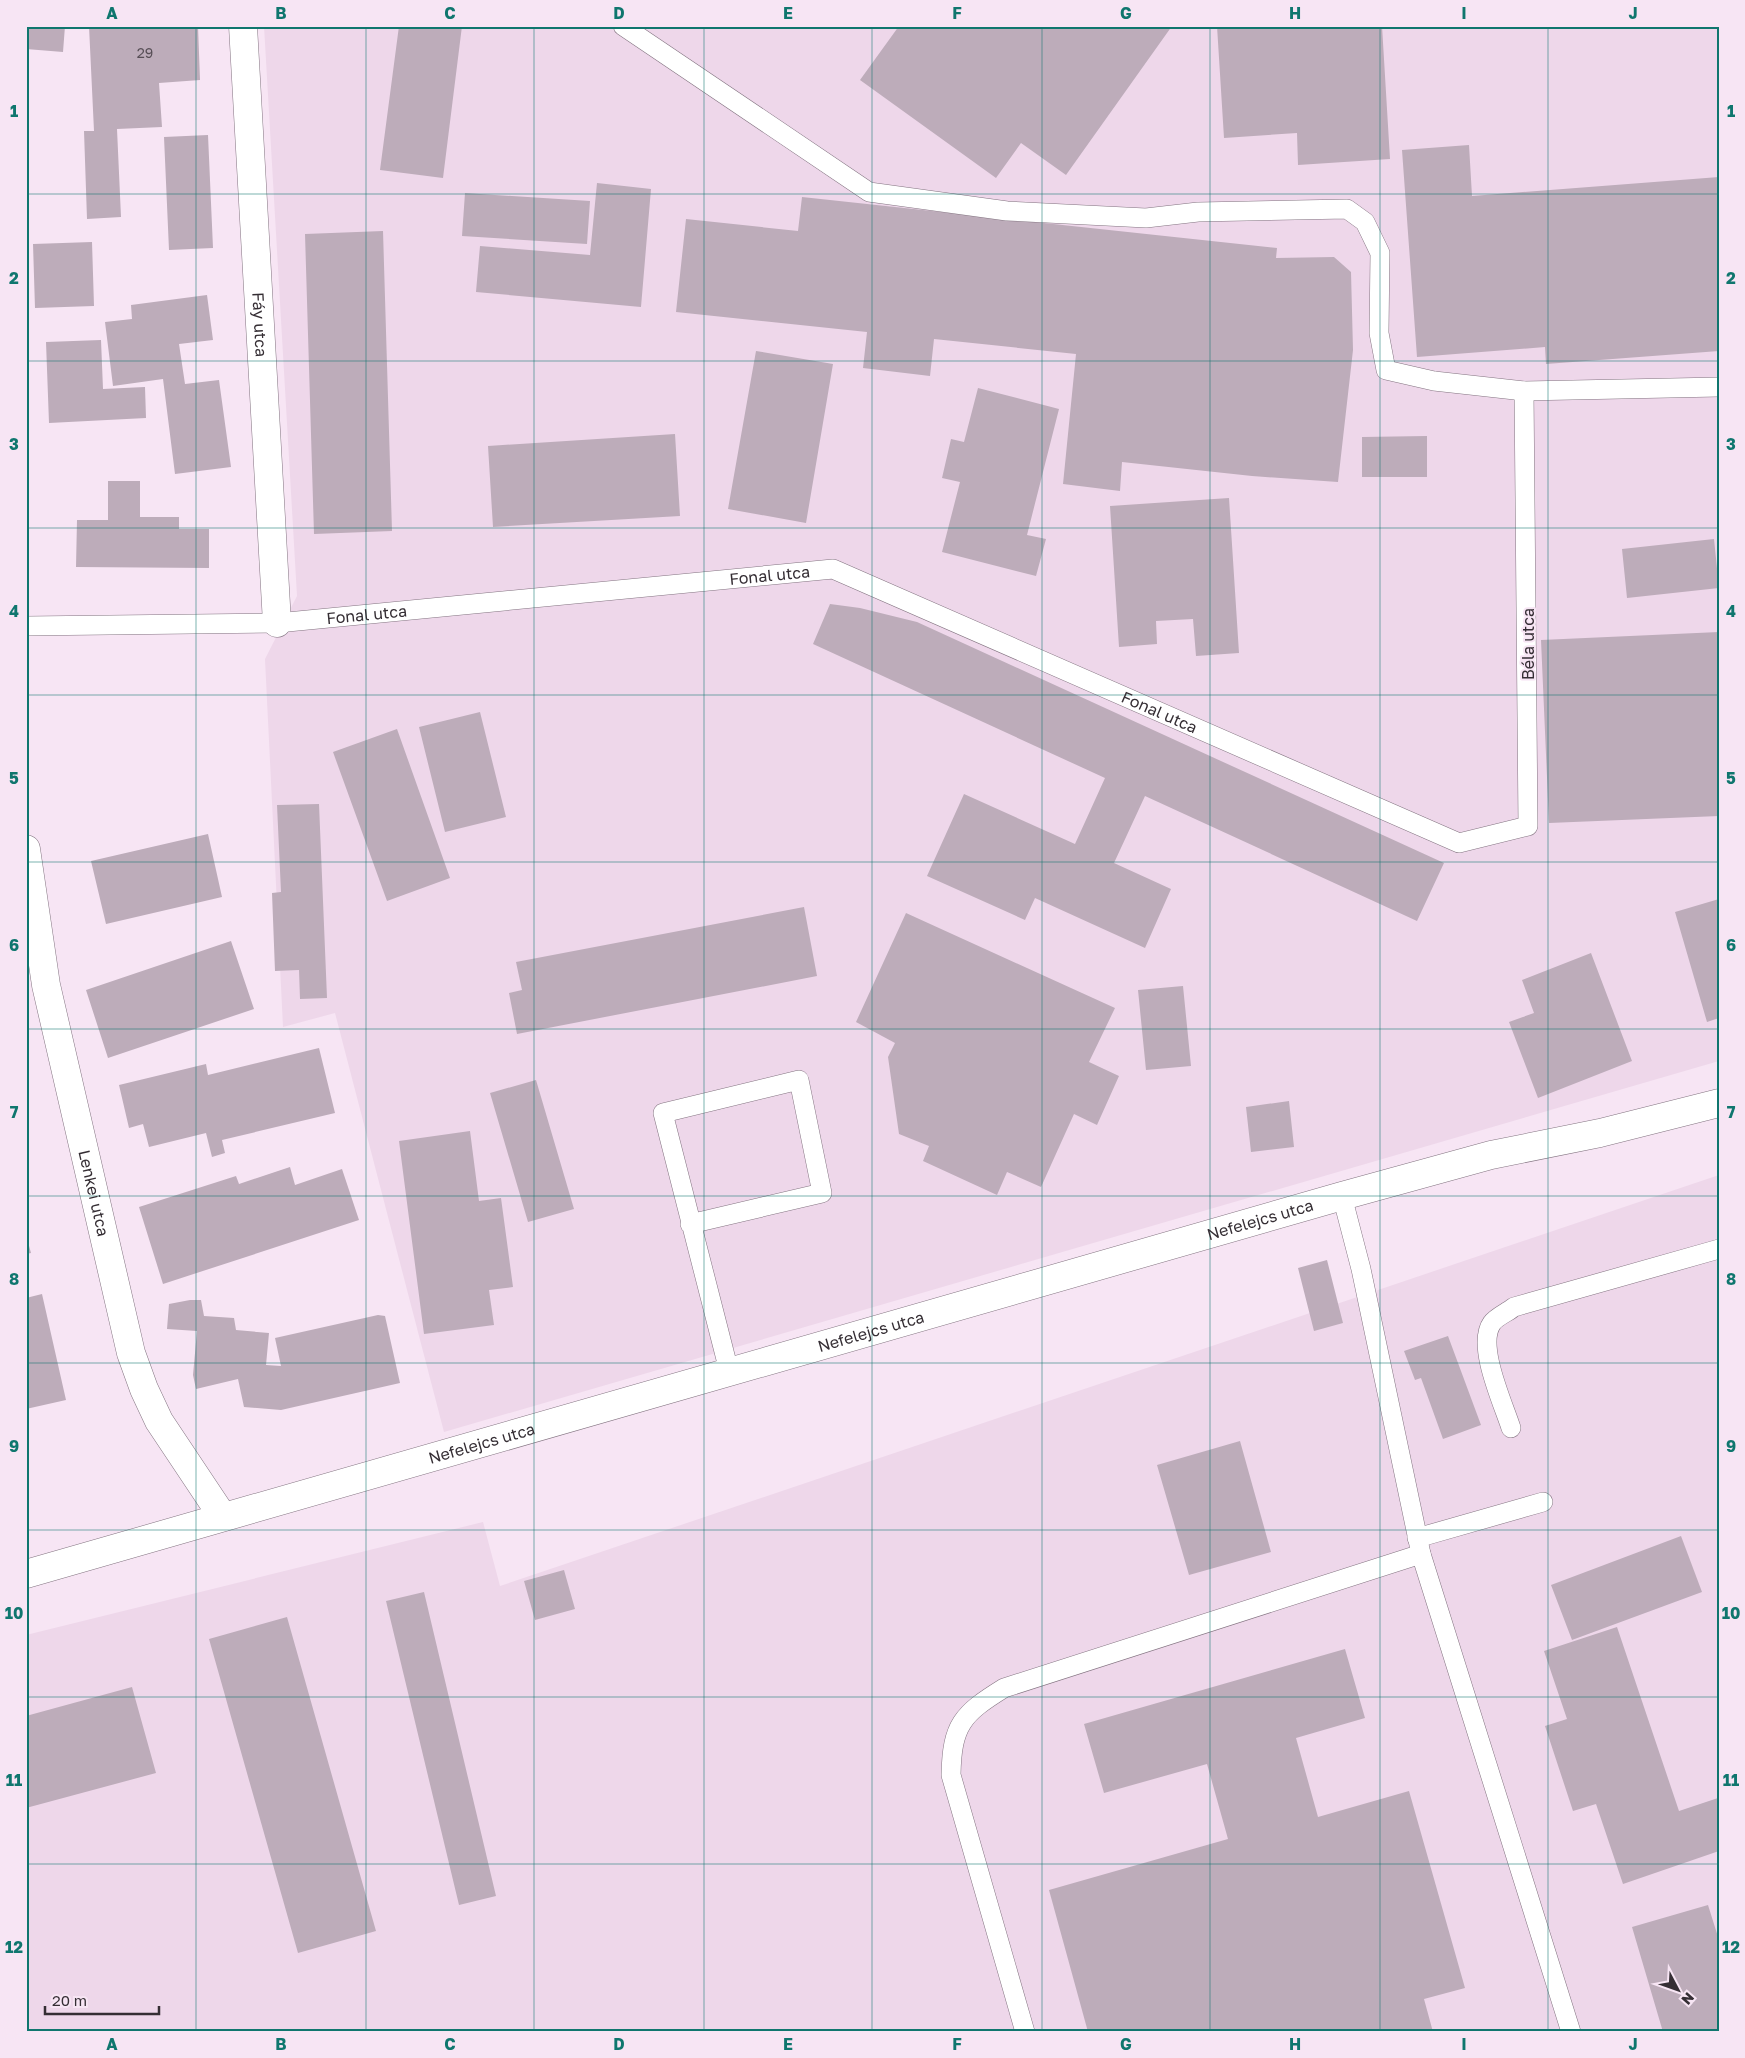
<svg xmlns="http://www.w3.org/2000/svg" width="1745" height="2058" font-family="'Golos Text',sans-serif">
  <rect width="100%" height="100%" fill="#f7e5f4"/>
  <path fill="#eed7ea" d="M264 26H1719V1061L444 1432 335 1013 283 1027 265 659 297 596Z
    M1719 1175V2032H26V1635L483 1522 500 1586Z"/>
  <path fill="#bdacba" d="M26 26H65L63 52 26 49Z
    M89 26H198L200 80 159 83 162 127 117 129 121 217 87 219 84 131H94Z
    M399 26H462L443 178 380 170Z
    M899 26H1172L1066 175 1021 143 996 178 860 80Z
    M1217 26H1382L1390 159 1298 165 1297 133 1224 138Z
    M208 135 213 248 169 250 164 137Z
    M1469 145 1472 196 1719 177V351L1546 364 1545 347 1417 357 1402 150Z
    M597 183 651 189 641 307 476 292 480 246 590 255Z
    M465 193 590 201 587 244 462 236Z
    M802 197 1277 248 1276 258 1334 257 1351 272 1353 350 1338 482 1252 476 1122 462 1120 491 1063 484 1076 354 934 339 930 376 863 368 867 332 676 312 686 219 798 231Z
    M383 231 392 531 314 534 305 234Z
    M92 242 94 306 35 308 33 244Z
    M207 295 213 340 179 344 185 384 219 380 231 467 175 474 163 379 113 386 105 322 132 319 131 305Z
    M101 340 103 389 145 387 146 418 49 423 46 342Z
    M756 351 833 364 806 523 728 509Z
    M978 388 1059 409 1027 535 1046 539 1036 576 942 552 960 482 942 478 951 439 964 442Z
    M675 434 680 516 493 527 488 446Z
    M1427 436V477H1362V437Z
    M108 481H140V517H179V529H209V568L76 567 77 520H108Z
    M1229 498 1239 653 1196 656 1193 619 1156 621 1157 644 1119 647 1110 506Z
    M1714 539 1719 588 1627 598 1622 549Z
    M830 604 860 608 917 622 1444 863 1417 921 1145 796 1114 863 1171 889 1145 948 1035 898 1025 920 927 876 964 794 1075 844 1105 778 813 644Z
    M1719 632V816L1549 823 1541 640Z
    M480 712 506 817 445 832 419 727Z
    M397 729 450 878 387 901 333 752Z
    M319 804 327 998 300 999 299 970 275 971 272 893 281 892 277 805Z
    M208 834 222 897 106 924 91 861Z
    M1719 899V1018L1707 1022 1675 912Z
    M804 907 817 976 517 1034 509 993 522 990 516 962Z
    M906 913 1115 1008 1089 1062 1119 1076 1097 1125 1074 1114 1041 1187 1007 1172 997 1195 923 1161 929 1146 899 1134 888 1057 895 1043 856 1022Z
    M231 941 254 1009 108 1058 86 990Z
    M1591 953 1632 1061 1538 1098 1509 1022 1534 1013 1522 980Z
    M1183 986 1191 1066 1146 1070 1138 990Z
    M319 1048 335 1113 222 1140 225 1153 212 1157 206 1133 149 1147 143 1124 129 1128 119 1085 206 1064 208 1075Z
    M536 1080 574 1209 528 1222 490 1093Z
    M1289 1101 1294 1147 1251 1152 1246 1107Z
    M470 1131 479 1201 501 1198 513 1287 489 1290 494 1325 424 1334 399 1141Z
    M290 1167 295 1185 342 1169 359 1220 163 1284 139 1207 236 1176 239 1184Z
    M26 1235 31 1253 26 1254Z
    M1327 1260 1343 1323 1314 1331 1298 1268Z
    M42 1294 66 1400 26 1409V1298Z
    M190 1300H201L204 1316 234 1318 236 1330 269 1333 266 1365 281 1366 275 1338 378 1315 385 1316 400 1383 281 1410 244 1407 238 1379 196 1389 193 1375 197 1331 167 1329 169 1304Z
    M1448 1336 1481 1425 1443 1439 1421 1378 1415 1380 1404 1351Z
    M1240 1441 1271 1552 1189 1575 1157 1465Z
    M1681 1536 1702 1592 1572 1640 1551 1585Z
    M564 1570 575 1609 535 1620 524 1581Z
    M424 1592 496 1896 459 1905 386 1601Z
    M287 1617 376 1931 298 1953 209 1639Z
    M1617 1627 1679 1811 1718 1798 1719 1802V1851L1623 1884 1596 1804 1573 1811 1545 1726 1567 1719 1544 1651Z
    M1345 1649 1365 1718 1296 1738 1318 1817 1409 1791 1465 1988 1424 1999 1433 2032H1088L1049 1890 1228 1839 1207 1764 1104 1793 1084 1724Z
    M132 1687 156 1773 26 1808V1716Z
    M1708 1905 1719 1940V2032H1663L1632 1927Z"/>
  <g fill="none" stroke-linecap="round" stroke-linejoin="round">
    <defs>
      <g id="service">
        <path d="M623 26 869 192 1007 211 1146 218 1198 212 1347 209 1365 222 1380 253 1379 333 1386 370 1434 381 1524 391 1719 387"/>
        <path id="s1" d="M26 626 277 623 833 569 1459 843 1528 826 1524 391"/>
        <path d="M1342 1196 1361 1269 1421 1554 1571 2032"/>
        <path d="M690 1224 822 1193 799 1080 663 1113 729 1371"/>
        <path d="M1511 1428C1503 1403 1476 1345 1492 1323 1496 1317 1508 1312 1514 1307L1719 1249"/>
        <path d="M1417 1538 1543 1502"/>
        <path d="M1025 2032 951 1775C952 1725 962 1714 1004 1688L1421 1554"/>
      </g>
      <g id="minor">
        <path id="s2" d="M243 26 277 623"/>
        <path id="s3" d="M26 849 46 985 131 1353 144 1389 159 1421 223 1517"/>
        <path id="s4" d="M26 1574 1342 1196 1491 1155 1600 1133 1719 1103"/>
      </g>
    </defs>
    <use href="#service" stroke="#837481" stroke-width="20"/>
    <use href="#minor" stroke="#837481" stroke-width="29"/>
    <use href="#service" stroke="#fff" stroke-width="19"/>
    <use href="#minor" stroke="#fff" stroke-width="28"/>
  </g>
  <path fill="none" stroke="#0f766e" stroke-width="1" stroke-opacity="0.55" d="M196 26V2032M366 26V2032M534 26V2032M704 26V2032M872 26V2032M1042 26V2032M1210 26V2032M1380 26V2032M1548 26V2032M26 194H1719M26 361H1719M26 528H1719M26 695H1719M26 862H1719M26 1029H1719M26 1196H1719M26 1363H1719M26 1530H1719M26 1697H1719M26 1864H1719"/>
  <g text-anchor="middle" stroke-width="4" stroke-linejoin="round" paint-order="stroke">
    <g font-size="14" fill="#574e56">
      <text x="145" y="58">29</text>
    </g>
    <g font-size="16" fill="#352e34" stroke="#f7e5f4">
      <text dy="6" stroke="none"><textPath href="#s2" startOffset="299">Fáy utca</textPath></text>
      <text dy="6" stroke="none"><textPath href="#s1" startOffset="746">Fonal utca</textPath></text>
      <text dy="6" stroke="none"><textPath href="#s1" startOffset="341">Fonal utca</textPath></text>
      <text transform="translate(1528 644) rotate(-90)" y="6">Béla utca</text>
      <text dy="6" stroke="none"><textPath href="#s1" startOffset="1166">Fonal utca</textPath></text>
      <text dy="6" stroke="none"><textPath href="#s3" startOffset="351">Lenkei utca</textPath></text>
      <text dy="6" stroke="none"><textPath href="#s4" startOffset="1284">Nefelejcs utca</textPath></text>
      <text dy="6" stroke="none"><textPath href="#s4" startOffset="879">Nefelejcs utca</textPath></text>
      <text dy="6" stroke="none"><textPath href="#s4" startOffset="474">Nefelejcs utca</textPath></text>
    </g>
  </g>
  <rect width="1745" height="2058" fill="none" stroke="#f7e5f4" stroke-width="55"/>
  <g transform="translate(1678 1990) rotate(131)" stroke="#f7e5f4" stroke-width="4" paint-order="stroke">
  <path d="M0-4L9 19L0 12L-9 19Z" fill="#352e34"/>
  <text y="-8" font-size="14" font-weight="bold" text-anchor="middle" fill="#352e34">N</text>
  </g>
  <path d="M45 2006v8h114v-8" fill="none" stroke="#352e34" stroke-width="2.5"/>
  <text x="52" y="2006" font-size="15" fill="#352e34" stroke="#f7e5f4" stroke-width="4" paint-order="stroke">20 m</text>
  <rect x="28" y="28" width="1690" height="2002" fill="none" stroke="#0f766e" stroke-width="2"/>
  <g font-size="16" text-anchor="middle" font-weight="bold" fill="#0f766e">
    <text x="112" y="19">A</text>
    <text x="281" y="19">B</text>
    <text x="450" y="19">C</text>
    <text x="619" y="19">D</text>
    <text x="788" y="19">E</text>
    <text x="957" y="19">F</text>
    <text x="1126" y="19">G</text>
    <text x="1295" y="19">H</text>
    <text x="1464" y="19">I</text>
    <text x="1633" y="19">J</text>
    <text x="14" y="117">1</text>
    <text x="1731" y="117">1</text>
    <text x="14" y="284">2</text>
    <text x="1731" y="284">2</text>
    <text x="14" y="450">3</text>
    <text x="1731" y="450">3</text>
    <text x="14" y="617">4</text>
    <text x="1731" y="617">4</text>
    <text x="14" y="784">5</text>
    <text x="1731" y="784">5</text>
    <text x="14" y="951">6</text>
    <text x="1731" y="951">6</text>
    <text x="14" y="1118">7</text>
    <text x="1731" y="1118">7</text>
    <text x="14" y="1285">8</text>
    <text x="1731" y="1285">8</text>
    <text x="14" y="1452">9</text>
    <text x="1731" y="1452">9</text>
    <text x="14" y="1619">10</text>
    <text x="1731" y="1619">10</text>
    <text x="14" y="1786">11</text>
    <text x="1731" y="1786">11</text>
    <text x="14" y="1953">12</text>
    <text x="1731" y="1953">12</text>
    <text x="112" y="2050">A</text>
    <text x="281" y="2050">B</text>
    <text x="450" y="2050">C</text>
    <text x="619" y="2050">D</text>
    <text x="788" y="2050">E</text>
    <text x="957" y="2050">F</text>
    <text x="1126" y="2050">G</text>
    <text x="1295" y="2050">H</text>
    <text x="1464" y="2050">I</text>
    <text x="1633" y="2050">J</text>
  </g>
</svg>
